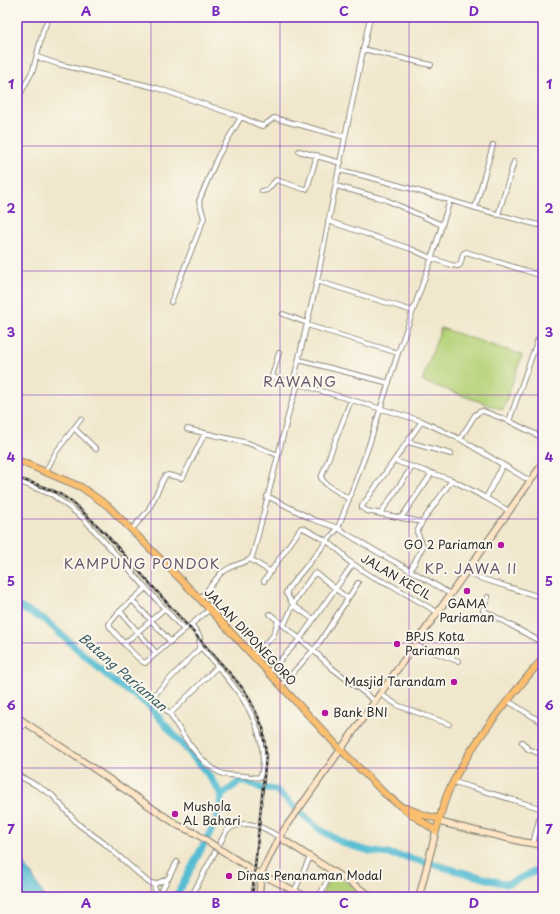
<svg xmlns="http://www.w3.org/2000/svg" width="560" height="914" font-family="'Playpen Sans',sans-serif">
  <rect width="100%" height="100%" fill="#fbf7ec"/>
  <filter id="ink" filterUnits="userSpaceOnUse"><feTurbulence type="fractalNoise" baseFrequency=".025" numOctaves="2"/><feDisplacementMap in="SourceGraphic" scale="8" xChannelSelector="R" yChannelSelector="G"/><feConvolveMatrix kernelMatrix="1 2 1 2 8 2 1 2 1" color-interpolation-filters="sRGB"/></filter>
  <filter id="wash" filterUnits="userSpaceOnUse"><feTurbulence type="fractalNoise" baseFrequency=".012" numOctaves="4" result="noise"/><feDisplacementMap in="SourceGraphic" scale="16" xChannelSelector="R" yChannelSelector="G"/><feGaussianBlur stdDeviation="0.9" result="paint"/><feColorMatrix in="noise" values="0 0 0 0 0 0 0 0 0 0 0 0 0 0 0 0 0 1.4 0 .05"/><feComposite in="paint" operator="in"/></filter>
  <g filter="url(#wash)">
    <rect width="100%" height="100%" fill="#f0e7cc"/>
    <path fill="#b5d278" stroke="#707e52" d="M441 328 522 355 503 410 422 381Z
      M332 873 368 897H321Z"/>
    <path fill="#56bdd3" stroke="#40747f" d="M17 854 28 869 43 894V897H17Z"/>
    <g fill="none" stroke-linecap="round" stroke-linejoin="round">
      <path stroke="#56bdd3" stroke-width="7" d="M17 606 45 620 111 679 149 706 207 773 222 795 216 821 176 897
        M222 795 239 782H249L261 788 276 790 319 829 345 844 369 851 406 857 506 884 514 881 543 868"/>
    </g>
  </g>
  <g filter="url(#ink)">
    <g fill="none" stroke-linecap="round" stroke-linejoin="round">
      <defs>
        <path id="street" d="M363 49 431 65
          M37 57 58 64 157 88 241 117 259 125 263 126 274 118 345 137 317 281 293 383 298 384 290 408 255 547 252 557 249 560 231 567 221 573 200 599
          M17 100 33 70 43 31 49 17
          M345 137 370 17
          M299 151 341 163
          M339 170C408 185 474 210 543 226
          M336 186 384 199 442 225
          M262 191 267 190 276 180 304 189H307L317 155
          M450 200 430 263 398 353 368 448 338 528C374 552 414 571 450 594
          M475 208 493 145
          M498 215 514 162
          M328 221 411 249 431 258 451 265 458 266 460 265 463 254 466 252 543 276
          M317 281 413 311
          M171 302 204 218 199 201 218 156 241 117
          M283 314 307 323
          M307 325 398 353
          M279 353 272 376 278 379 293 383
          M299 360 389 383
          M298 384 422 421 460 439 530 481
          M509 421 538 339 543 333
          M74 428 96 449
          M187 429 248 443 278 455
          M460 439 475 415 479 412 483 411 509 421 543 438
          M408 442 451 454
          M395 461 452 480 422 522 367 511 362 508V506L422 421
          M46 471 56 452 81 419
          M452 480 486 498 503 465
          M17 481 53 495 83 518 184 630 209 610
          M267 496 312 519 338 528 290 586 286 593 293 605 313 619
          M486 498 509 511
          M349 499 326 484 321 478 351 400
          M380 514 412 467
          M401 518 432 473
          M132 529 148 511 165 476 168 475 181 478 183 477 205 433
          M250 559 271 572
          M410 571 423 546 417 532 422 522
          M467 571 477 577 543 598
          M264 581 301 528H303L327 541 343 554 347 560 371 576 391 585 437 612
          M146 588 120 611 109 624 110 627C116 634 138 661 145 663L184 630
          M488 597 483 610 543 643
          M132 600 170 641
          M120 611 156 653
          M270 614 313 650 332 668 375 701
          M192 625 200 637 199 649 156 693 155 696 156 699 170 714 217 667
          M284 625 296 599 313 575 316 573 347 598
          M124 644 164 609
          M414 645 458 661
          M252 656 273 636 278 621
          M268 673 299 640 353 564
          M281 686 317 646 358 583
          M380 694 399 706 449 724
          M508 701 543 723
          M170 714C181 733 201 766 223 774 230 776 237 775 245 776 250 776 255 779 260 777 264 769 263 756 262 747 254 703 227 678 200 646
          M17 731 26 723
          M522 742 528 749 543 755
          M17 775 36 785 52 795 78 824 104 843 148 882 155 884 169 878
          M454 782 543 809
          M533 844 543 804
          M154 885 157 897
          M295 890 310 857
          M158 897 177 862
          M191 897 227 830C246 818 262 826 279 837
          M319 897 332 871"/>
        <path id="secondary" d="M17 717 179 826 195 833
          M439 822 523 842 543 845
          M279 837 373 897
          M235 859 254 871 307 897
          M259 897 261 874 279 837 543 463
          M419 897 436 831"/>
        <path id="primary" d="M17 460 81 487 108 506 200 599 341 750 384 793 408 812 436 831C440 818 443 803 449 790 472 741 509 699 543 658
          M406 808 427 816 440 819"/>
      </defs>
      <use href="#street" stroke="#8e897c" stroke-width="6"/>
      <use href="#secondary" stroke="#8e897c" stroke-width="8"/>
      <use href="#primary" stroke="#8e897c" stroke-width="8"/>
      <use href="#street" stroke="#fff" stroke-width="4"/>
      <use href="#secondary" stroke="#fde5c5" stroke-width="5.5"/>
      <use href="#primary" stroke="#fabe6e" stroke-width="6"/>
      <defs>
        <path id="rail" d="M17 478C30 482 43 486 56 492 74 501 89 518 104 532L235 679 247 694 255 710 263 728 266 756 252 897"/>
      </defs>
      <use href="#rail" stroke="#2b2b2b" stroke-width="2.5"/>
      <use href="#rail" stroke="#fbf7ec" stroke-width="1" stroke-dasharray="3" stroke-linecap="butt"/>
      <defs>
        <path id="secondary-bridge" d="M195 833 235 859"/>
      </defs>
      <use href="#secondary-bridge" stroke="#8e897c" stroke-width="8" stroke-linecap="butt"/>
      <use href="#secondary-bridge" stroke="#fde5c5" stroke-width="5.5"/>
    </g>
  </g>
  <path fill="none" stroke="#7b2cbf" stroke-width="1" stroke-opacity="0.55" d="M151 17V897M280 17V897M409 17V897M17 146H543M17 271H543M17 395H543M17 519H543M17 643H543M17 768H543"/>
  <g fill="#b5179e" stroke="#fbf7ec" stroke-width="1.5">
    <circle cx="501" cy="545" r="4"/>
    <circle cx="467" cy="591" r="4"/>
    <circle cx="397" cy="644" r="4"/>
    <circle cx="454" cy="682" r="4"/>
    <circle cx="325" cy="713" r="4"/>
    <circle cx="175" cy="814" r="4"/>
    <circle cx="229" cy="876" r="4"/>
  </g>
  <g text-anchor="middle" stroke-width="4" stroke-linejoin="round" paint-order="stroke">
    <g font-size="12" fill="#2b2b2b" stroke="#fbf7ec" text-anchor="start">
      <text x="493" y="549" text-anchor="end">GO 2 Pariaman</text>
      <text x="467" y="608" text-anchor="middle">GAMA<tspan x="467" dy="14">Pariaman</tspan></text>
      <text x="405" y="641">BPJS Kota<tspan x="405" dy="14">Pariaman</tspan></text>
      <text x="446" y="686" text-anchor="end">Masjid Tarandam</text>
      <text x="333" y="717">Bank BNI</text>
      <text x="183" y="811">Mushola<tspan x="183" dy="14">AL Bahari</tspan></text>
      <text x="237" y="880">Dinas Penanaman Modal</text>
    </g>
    <g font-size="12" fill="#2b2b2b" stroke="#fbf7ec">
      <text transform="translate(396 577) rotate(30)" y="4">JALAN KECIL</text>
      <text transform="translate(250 637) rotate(47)" y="4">JALAN DIPONEGORO</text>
    </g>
    <g font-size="13" font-style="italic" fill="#3a5e66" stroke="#fbf7ec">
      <text transform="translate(123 672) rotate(41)" y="5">Batang Pariaman</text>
    </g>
    <g font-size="14" letter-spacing="1" fill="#69596c" stroke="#fbf7ec">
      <text x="300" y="387">RAWANG</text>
      <text x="142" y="569">KAMPUNG PONDOK</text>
      <text x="471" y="574">KP. JAWA II</text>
    </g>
  </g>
  <rect width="560" height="914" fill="none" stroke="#fbf7ec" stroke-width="44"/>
  <rect x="22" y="22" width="516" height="870" fill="none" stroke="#7b2cbf" stroke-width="1.5"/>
  <g font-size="13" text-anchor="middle" font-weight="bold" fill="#7b2cbf">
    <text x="86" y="16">A</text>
    <text x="216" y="16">B</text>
    <text x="344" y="16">C</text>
    <text x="474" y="16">D</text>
    <text x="11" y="89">1</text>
    <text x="549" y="89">1</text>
    <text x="11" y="213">2</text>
    <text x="549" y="213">2</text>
    <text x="11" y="337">3</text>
    <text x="549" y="337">3</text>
    <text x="11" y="462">4</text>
    <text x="549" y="462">4</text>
    <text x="11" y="586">5</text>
    <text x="549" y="586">5</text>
    <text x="11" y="710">6</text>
    <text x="549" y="710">6</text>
    <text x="11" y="834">7</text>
    <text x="549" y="834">7</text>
    <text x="86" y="908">A</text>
    <text x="216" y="908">B</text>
    <text x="344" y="908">C</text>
    <text x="474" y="908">D</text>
  </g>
</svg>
